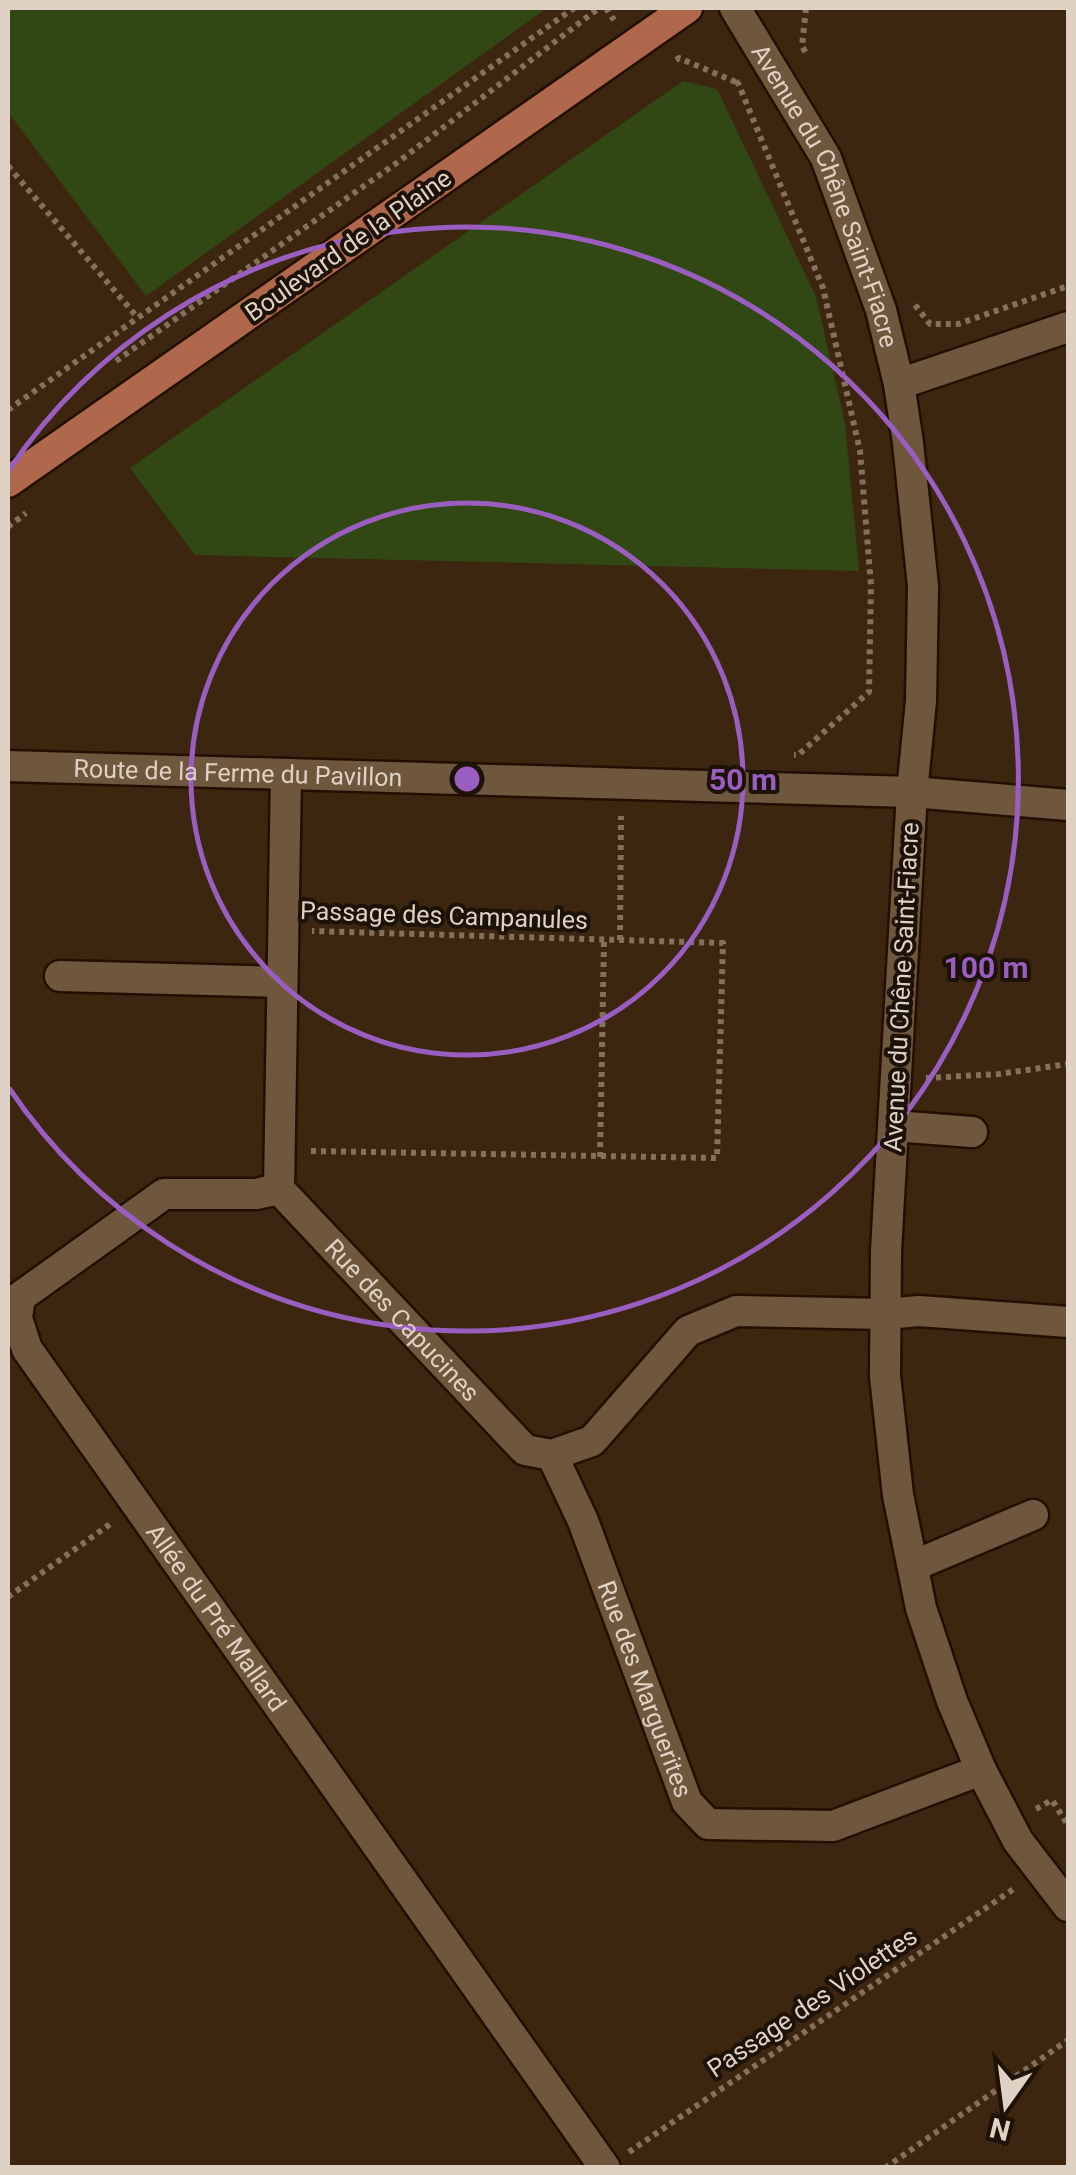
<svg xmlns="http://www.w3.org/2000/svg" width="1076" height="2175" font-family="Roboto,sans-serif">
  <rect width="100%" height="100%" fill="#3c260f"/>
  <path fill="#314814" d="M8 8H547L146 296 8 112Z
    M683 81 717 89 816 297 845 423 859 571 195 555 130 468Z"/>
  <g fill="none" stroke-linecap="round" stroke-linejoin="round">
    <defs>
      <g id="minor">
        <path id="s1" d="M735 8 826 158 881 310 899 384 908 443 923 586 921 701 912 792 886 1251 885 1376 898 1495 921 1608 952 1701 981 1770 1018 1841 1068 1906"/>
        <path d="M899 384 1068 327"/>
        <path id="s2" d="M8 766 912 792 1068 805"/>
        <path id="s3" d="M286 774 279 1189 525 1450 552 1455 592 1441 688 1331 736 1311 886 1314 919 1311 1068 1322"/>
        <path d="M60 976 282 982"/>
        <path d="M894 1126 972 1132"/>
        <path id="s4" d="M279 1189 256 1194H164L20 1297 17 1318 27 1349 605 2168"/>
        <path id="s5" d="M552 1455 583 1521 687 1802 708 1824 833 1826 981 1770"/>
        <path d="M913 1566 1033 1515"/>
      </g>
      <path id="major" d="M8 482 687 8"/>
    </defs>
    <use href="#minor" stroke="#220f00" stroke-width="35"/>
    <use href="#major" stroke="#220f00" stroke-width="35"/>
    <path stroke="#83705d" stroke-width="6" stroke-dasharray="5 5" stroke-linecap="butt" d="M606 8 614 20
      M806 8 802 46 807 55
      M676 60 679 58 738 83
      M740 82 738 83 823 288 860 451 871 585 869 692 798 755H794
      M8 166 138 318
      M915 305 930 324H958L1068 286
      M116 361 398 162 599 8
      M8 410 574 8
      M8 527 26 513
      M620 940 621 816
      M926 1078 999 1074 1068 1064
      M311 1151 717 1158 723 943 312 931
      M600 1157 604 940
      M8 1597 113 1522
      M1036 1809 1052 1800 1068 1825
      M629 2152 1015 1888
      M885 2168 1068 2040"/>
    <use href="#minor" stroke="#6f573e" stroke-width="30"/>
    <use href="#major" stroke="#af684b" stroke-width="30"/>
  </g>
  <g fill="none" stroke="#995ec0" stroke-width="5">
    <circle cx="467" cy="779" r="276"/>
    <path d="M9 470A552 552 0 1 1 9 1088"/>
  </g>
  <g text-anchor="middle" stroke-width="8" stroke-linejoin="round" paint-order="stroke">
    <g font-size="25" fill="#dfd1c3" stroke="#1c1208">
      <text dy="9" stroke="none"><textPath href="#s1" startOffset="210">Avenue du Chêne Saint-Fiacre</textPath></text>
      <text transform="translate(348 245) rotate(-35)" y="9">Boulevard de la Plaine</text>
      <text dy="9" stroke="none"><textPath href="#s2" startOffset="230">Route de la Ferme du Pavillon</textPath></text>
      <text transform="translate(444 915) rotate(2)" y="9">Passage des Campanules</text>
      <text transform="translate(901 987) rotate(-87)" y="9">Avenue du Chêne Saint-Fiacre</text>
      <text dy="9" stroke="none"><textPath href="#s3" startOffset="595">Rue des Capucines</textPath></text>
      <text dy="9" stroke="none"><textPath href="#s4" startOffset="675">Allée du Pré Mallard</textPath></text>
      <text dy="9" stroke="none"><textPath href="#s5" startOffset="252">Rue des Marguerites</textPath></text>
      <text transform="translate(812 2002) rotate(-34)" y="9">Passage des Violettes</text>
    </g>
  </g>
  <circle cx="467" cy="779" r="15" fill="#995ec0" stroke="#1c1208" stroke-width="5"/>
  <g font-size="30" text-anchor="middle" font-weight="bold" fill="#995ec0" stroke="#1c1208" stroke-width="8" stroke-linejoin="round" paint-order="stroke">
    <text x="743" y="790">50 m</text>
    <text x="986" y="978">100 m</text>
  </g>
  <rect width="1076" height="2175" fill="none" stroke="#dfd1c3" stroke-width="20"/>
  <g transform="translate(1006 2105) rotate(194)" stroke="#1c1208" stroke-width="8" paint-order="stroke">
  <path d="M0-8L18 38L0 25L-18 38Z" fill="#dfd1c3"/>
  <text y="-15" font-size="28" font-weight="bold" text-anchor="middle" fill="#dfd1c3">N</text>
  </g>
</svg>
